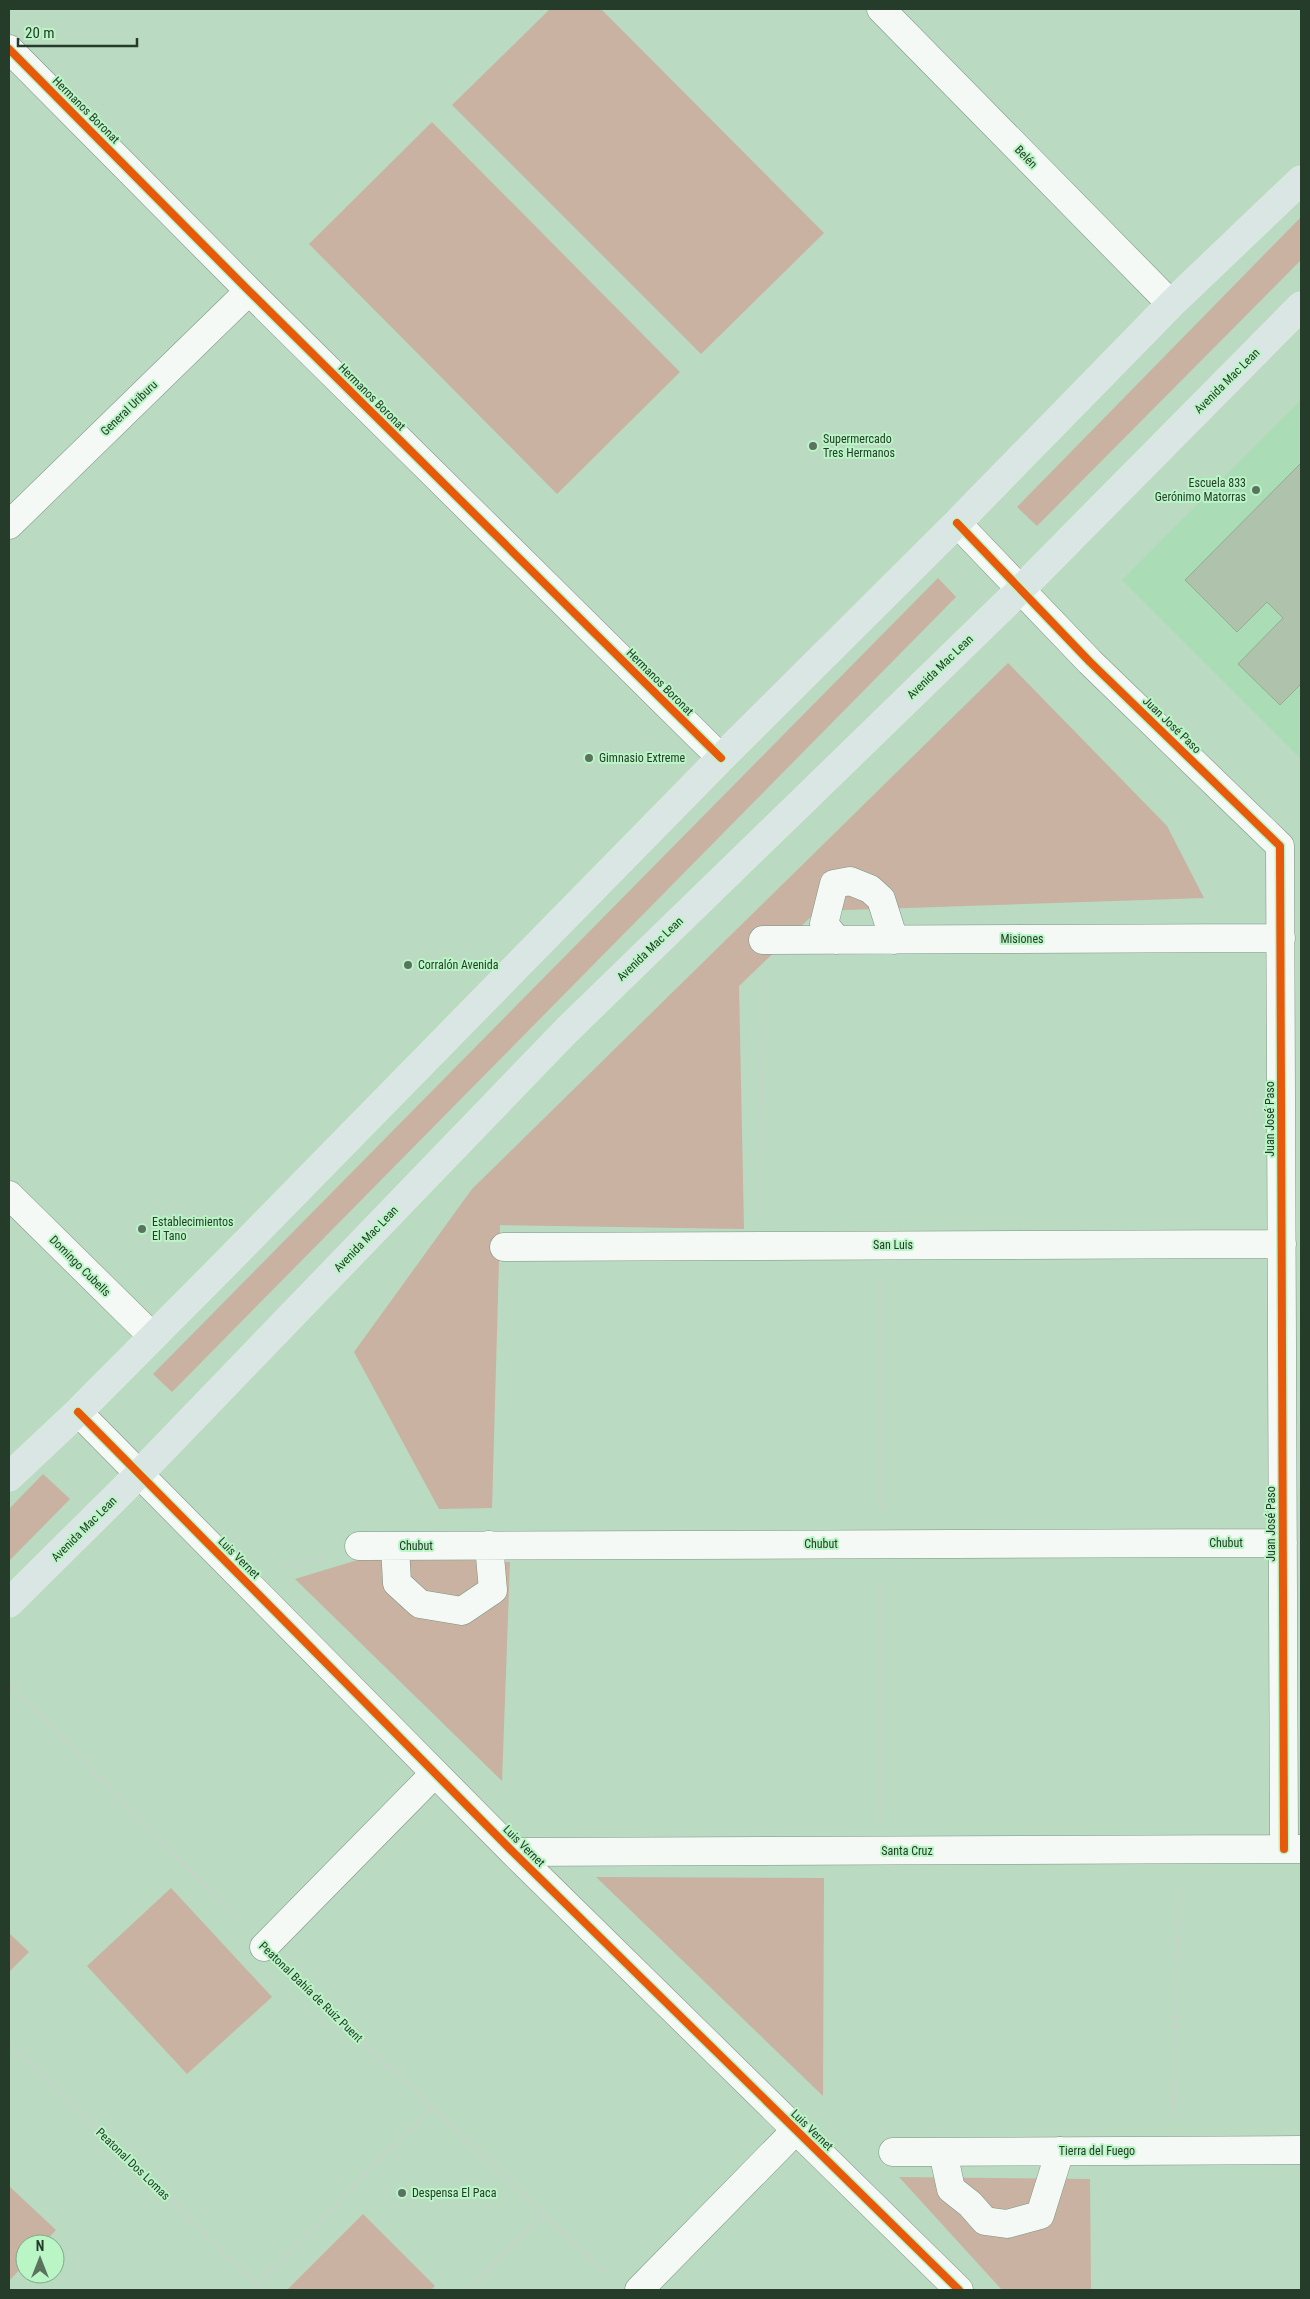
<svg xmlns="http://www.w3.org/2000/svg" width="1310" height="2299" font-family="'Roboto Condensed',sans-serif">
  <rect width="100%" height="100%" fill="#badac1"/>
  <path fill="#aadcb5" d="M1301 400V759L1122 580Z"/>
  <path fill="#c9b2a1" d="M550 9H601L824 233 701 354 452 105Z
    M432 122 680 372 557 494 309 244Z
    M1301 217V260L1037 526 1017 507Z
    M938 578 956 597 172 1392 153 1374Z
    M1008 663 1167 826 1204 898 817 911 739 986 744 1229 500 1225 492 1508 439 1509 354 1352 472 1189Z
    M43 1474 70 1499 9 1561V1509Z
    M374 1555 510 1562 502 1781 295 1579Z
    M596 1877 824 1878 823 2096Z
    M171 1888 272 1997 187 2074 87 1966Z
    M9 1933 29 1952 9 1972Z
    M899 2177 1090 2179 1091 2290H1002Z
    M9 2186 56 2230 43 2244H25V2264L9 2281Z
    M363 2214 435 2286 431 2290H287Z"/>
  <path fill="#afc3ac" stroke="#96aa94" d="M1301 463V684L1280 705 1238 664 1283 618 1267 602 1237 632 1185 580Z"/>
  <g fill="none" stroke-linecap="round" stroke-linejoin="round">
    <defs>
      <path id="minor" d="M881 9 1171 304
        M9 49 249 291 721 758
        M957 523 1090 662 1280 846 1284 1849
        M9 525 249 291
        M763 940 1281 938
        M837 940 824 924 834 884 850 881 870 889 881 899 894 940
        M9 1195 152 1336
        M504 1247 1282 1244
        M78 1412 513 1852 959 2290
        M359 1546 1283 1543
        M395 1546 397 1583 420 1604 462 1611 493 1590 489 1545
        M513 1852 1301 1849
        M264 1947 435 1773
        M893 2152 1301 2150
        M943 2152 951 2189 970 2204 985 2221 1007 2224 1040 2215 1060 2151
        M639 2290 796 2130"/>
      <path id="major" d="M9 1477 78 1412 228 1261 721 758 957 523 1171 304 1301 180
        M9 1603 139 1474 567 1030 1020 590 1301 306"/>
    </defs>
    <use href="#minor" stroke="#7b9481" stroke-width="29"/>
    <use href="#major" stroke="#e0eee3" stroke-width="29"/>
    <path stroke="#c9d2cb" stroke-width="3" stroke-dasharray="4 4" stroke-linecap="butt" d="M760 1213 763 974
      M880 1281V1509
      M281 1568 326 1555
      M9 1684 240 1922
      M880 1817V1578
      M288 1970 608 2275
      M9 2044 257 2285
      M1173 2116 1179 1883
      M252 2290 432 2107
      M468 2290 544 2213"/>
    <use href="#minor" stroke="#f5f9f6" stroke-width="28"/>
    <use href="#major" stroke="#d9e6e4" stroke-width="28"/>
    <defs>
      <path id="cycleway" d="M9 49 249 291 721 758
        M957 523 1090 662 1280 846 1284 1849
        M78 1412 513 1852 959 2290"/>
    </defs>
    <use href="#cycleway" stroke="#baf5c5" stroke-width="11"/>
    <use href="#cycleway" stroke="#e8590c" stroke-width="8"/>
  </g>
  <g fill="#59735f" stroke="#baf5c5" stroke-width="2">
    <circle cx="813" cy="446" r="5"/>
    <circle cx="1256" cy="490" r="5"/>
    <circle cx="589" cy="758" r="5"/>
    <circle cx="408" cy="965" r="5"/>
    <circle cx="142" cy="1229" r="5"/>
    <circle cx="402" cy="2193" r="5"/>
  </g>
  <g text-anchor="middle" stroke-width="4" stroke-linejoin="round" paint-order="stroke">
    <g font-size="12" fill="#253c2a" stroke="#baf5c5">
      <text transform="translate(86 110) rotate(45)" y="4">Hermanos Boronat</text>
      <text transform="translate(1026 157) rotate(46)" y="4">Belén</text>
      <text transform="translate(1227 381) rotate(-45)" y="4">Avenida Mac Lean</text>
      <text transform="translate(372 397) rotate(45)" y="4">Hermanos Boronat</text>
      <text transform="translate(129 408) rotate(-44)" y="4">General Uriburu</text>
      <text transform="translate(940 667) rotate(-44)" y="4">Avenida Mac Lean</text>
      <text transform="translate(660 682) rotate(45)" y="4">Hermanos Boronat</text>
      <text transform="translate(1172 725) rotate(44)" y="4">Juan José Paso</text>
      <text x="1022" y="943">Misiones</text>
      <text transform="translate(650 949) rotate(-44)" y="4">Avenida Mac Lean</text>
      <text transform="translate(1270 1119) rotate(-90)" y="4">Juan José Paso</text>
      <text transform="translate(366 1239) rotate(-46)" y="4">Avenida Mac Lean</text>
      <text x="893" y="1249">San Luis</text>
      <text transform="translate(80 1266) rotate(45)" y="4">Domingo Cubells</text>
      <text transform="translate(1271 1524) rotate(-90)" y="4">Juan José Paso</text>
      <text transform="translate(84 1529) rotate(-45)" y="4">Avenida Mac Lean</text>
      <text x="1226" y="1547">Chubut</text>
      <text x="821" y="1548">Chubut</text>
      <text x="416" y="1550">Chubut</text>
      <text transform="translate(239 1558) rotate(45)" y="4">Luis Vernet</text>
      <text transform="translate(524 1846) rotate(45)" y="4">Luis Vernet</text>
      <text x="907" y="1855">Santa Cruz</text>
      <text transform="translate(311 1992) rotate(44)" y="4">Peatonal Bahía de Ruiz Puent</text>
      <text transform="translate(812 2130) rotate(44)" y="4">Luis Vernet</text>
      <text x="1097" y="2155">Tierra del Fuego</text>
      <text transform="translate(133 2164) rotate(44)" y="4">Peatonal Dos Lomas</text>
    </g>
    <g font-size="12" fill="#253c2a" stroke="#baf5c5" text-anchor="start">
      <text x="823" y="443">Supermercado<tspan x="823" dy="14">Tres Hermanos</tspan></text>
      <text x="1246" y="487" text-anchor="end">Escuela 833<tspan x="1246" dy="14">Gerónimo Matorras</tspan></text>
      <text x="599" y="762">Gimnasio Extreme</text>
      <text x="418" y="969">Corralón Avenida</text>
      <text x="152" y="1226">Establecimientos<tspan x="152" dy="14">El Tano</tspan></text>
      <text x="412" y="2197">Despensa El Paca</text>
    </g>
  </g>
  <rect width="1310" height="2299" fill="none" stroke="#253c2a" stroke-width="20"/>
  <g transform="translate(40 2259)"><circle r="24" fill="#baf5c5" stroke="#7eab87"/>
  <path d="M0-4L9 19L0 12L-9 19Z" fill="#59735f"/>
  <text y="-8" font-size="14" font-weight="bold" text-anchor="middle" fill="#253c2a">N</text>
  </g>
  <path d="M18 38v8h119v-8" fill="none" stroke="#253c2a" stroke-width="2.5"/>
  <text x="25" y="38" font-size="15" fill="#253c2a" stroke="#baf5c5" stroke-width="4" paint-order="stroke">20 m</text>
</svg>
